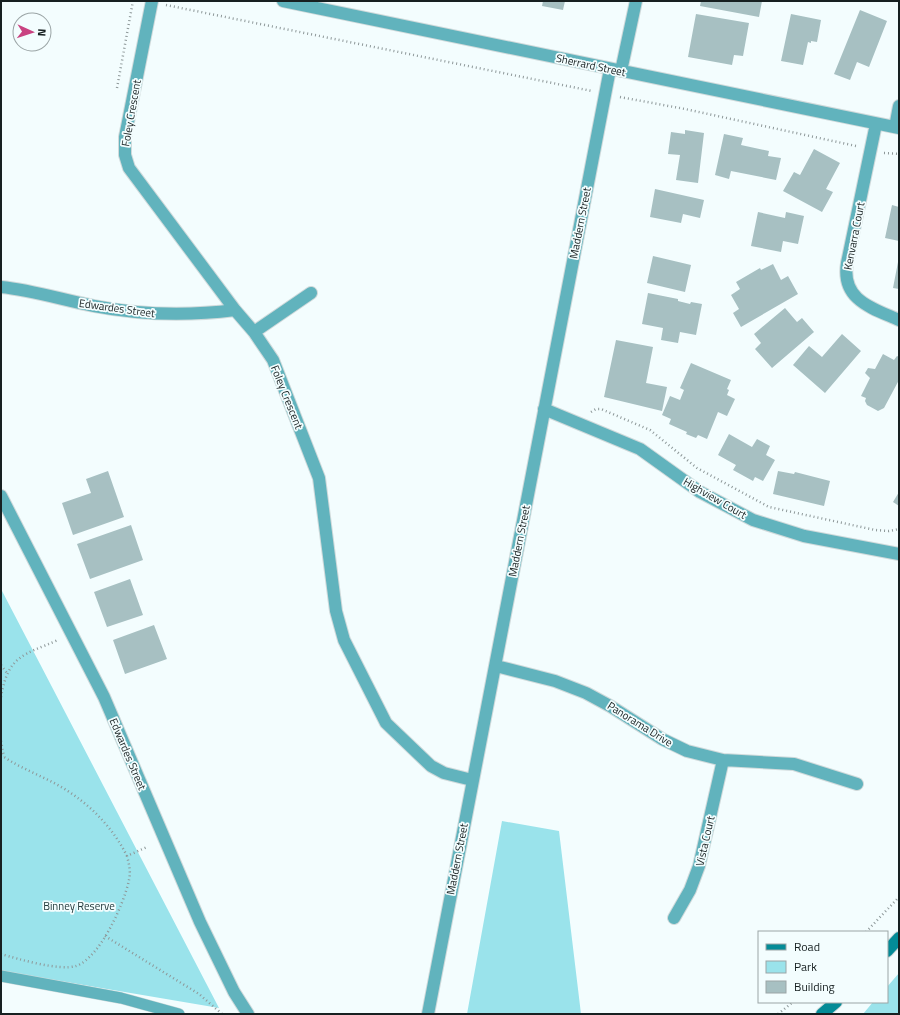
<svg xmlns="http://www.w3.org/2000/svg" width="900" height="1015" font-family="'Titillium Web',sans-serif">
  <rect width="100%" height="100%" fill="#f3fdfe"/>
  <path fill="#9ae3eb" d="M1 589 219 1008 1 971Z
    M502 821 559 831 581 1014H467Z
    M899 973V1014H863L873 1002H887V987Z"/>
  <path fill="#a7c0c2" d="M543 1H565L563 10 542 6Z
    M701 1H762L759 17 700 6Z
    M860 10 887 21 869 67 857 62 850 80 834 74Z
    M696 14 749 23 743 56 734 55 732 65 688 57Z
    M791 14 821 20 817 42 811 41V43L808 42 803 65 781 61Z
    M685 130 704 133 698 183 676 180 680 155 668 154 671 132 685 134Z
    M724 134 743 138 741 145 769 151 768 156 781 158 776 180 731 171 729 179 715 175Z
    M814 149 840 163 826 189 833 192 822 212 783 191 794 172 800 175Z
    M655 189 704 200 700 218 683 214 681 223 650 217Z
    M892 205 899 207V241L885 238Z
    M758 212 785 218 786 212 804 216 798 244 783 241 781 252 751 246Z
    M653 256 691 265 685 292 647 283Z
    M898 262H899V289L893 288Z
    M773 264 781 280 788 276 798 294 741 327 733 313 739 309 731 295 740 289 736 282 760 268 761 270Z
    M648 293 678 299V301L690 304 691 302 702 304 696 335 680 332 678 343 661 340 663 328 642 324Z
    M785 308 797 322 802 318 814 332 772 368 755 349 761 343 754 334Z
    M842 334 861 351 825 393 793 365 809 346 822 357Z
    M616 340 653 347 646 383 667 387 662 411 604 397Z
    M883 354 894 360 897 356 899 357V380L884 408 878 411 867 405 865 401 866 398 861 396 870 378 865 373 868 368 875 369Z
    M691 363 731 380 727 389 729 390 727 395 735 399 727 416 718 412 707 439 698 435 696 438 686 434 687 432 669 424 671 419 662 415 670 396 680 400 684 390 680 388Z
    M729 434 752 447 757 439 770 446 766 455 775 460 763 481 755 477 753 481 733 470 736 465 718 455Z
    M108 471 124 517 73 535 62 503 91 493 86 479Z
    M778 471 794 474 795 472 830 481 824 506 773 494Z
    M899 492V506L893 502Z
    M131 525 143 560 90 579 77 544Z
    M130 579 143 615 107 627 94 592Z
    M154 625 167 659 125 674 113 640Z"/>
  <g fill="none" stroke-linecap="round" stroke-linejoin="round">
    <defs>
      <path id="lane" d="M1 976 121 998 179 1014"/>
      <path id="street" d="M152 1 125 137V155L129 168 235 310 254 332 273 360 319 478 336 611 344 640 386 723 431 766 444 773 472 780
        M283 1 899 128
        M621 71 636 1
        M876 124 847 263C841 300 872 308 899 320
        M895 127 899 106
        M1 287C32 290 63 300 94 306 141 315 188 316 235 310
        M254 332 311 293
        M544 409 640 449 700 492 753 520 804 536 899 554
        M1 496 104 697 200 922 234 992 248 1014
        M496 666 555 681 586 693 610 706 662 739 687 751 723 760 794 764 857 784
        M674 918 690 890 699 866 723 760
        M428 1014 610 69"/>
      <path id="secondary" d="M887 951 899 938
        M822 1014 836 1002"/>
    </defs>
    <use href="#lane" stroke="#d0dadb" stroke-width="12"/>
    <use href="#street" stroke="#d0dadb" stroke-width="14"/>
    <use href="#secondary" stroke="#d0dadb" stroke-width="14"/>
    <path stroke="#8e9899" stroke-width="2.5" stroke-dasharray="1 3" stroke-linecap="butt" d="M166 5 592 91
      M117 88 133 1
      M620 97 685 109 856 146
      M884 153 899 154
      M591 412 596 409H601L650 430 697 468 769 507 875 530 889 531 899 529
      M1 665 7 673
      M1 697C8 655 24 655 58 640
      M1 741 4 757
      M1 755C21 769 43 776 63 788 91 805 113 828 127 856
      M866 932 899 897
      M105 936 199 994 222 1014
      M1 954C18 959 59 971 76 966 100 958 124 904 129 880 131 872 129 864 127 856L147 847
      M778 1014 793 1002"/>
    <use href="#lane" stroke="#61b3bd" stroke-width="11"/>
    <use href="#street" stroke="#61b3bd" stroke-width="12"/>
    <use href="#secondary" stroke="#048b97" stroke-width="12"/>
  </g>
  <g text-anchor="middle" stroke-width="3.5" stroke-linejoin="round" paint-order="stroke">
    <g font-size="11" fill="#172021" stroke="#f3fdfe">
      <text transform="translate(591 65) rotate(12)" y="4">Sherrard Street</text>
      <text transform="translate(131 113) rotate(-80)" y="4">Foley Crescent</text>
      <text transform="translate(580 223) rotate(-79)" y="4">Maddern Street</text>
      <text transform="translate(854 236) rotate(-79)" y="4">Kenvarra Court</text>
      <text transform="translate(117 308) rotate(8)" y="4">Edwardes Street</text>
      <text transform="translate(287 397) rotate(68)" y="4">Foley Crescent</text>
      <text transform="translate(715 498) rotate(30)" y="4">Highview Court</text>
      <text transform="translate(519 541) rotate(-79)" y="4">Maddern Street</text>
      <text transform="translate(640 724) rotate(32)" y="4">Panorama Drive</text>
      <text transform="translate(128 754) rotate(67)" y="4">Edwardes Street</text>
      <text transform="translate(705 841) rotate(-77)" y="4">Vista Court</text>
      <text transform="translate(457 859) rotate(-79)" y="4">Maddern Street</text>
    </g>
    <g font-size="11" fill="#223a3c" stroke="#f3fdfe">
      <text x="79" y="910">Binney Reserve</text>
    </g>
  </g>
  <rect width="900" height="1015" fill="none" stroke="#172021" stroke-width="4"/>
  <rect x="758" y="931" width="130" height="72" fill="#f3fdfe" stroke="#9ba5a6"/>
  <rect x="766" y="944" width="20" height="6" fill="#048b97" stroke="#9ba5a6"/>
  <text x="794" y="951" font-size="12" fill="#172021">Road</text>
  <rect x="766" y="961" width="20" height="12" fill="#9ae3eb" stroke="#9ba5a6"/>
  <text x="794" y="971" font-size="12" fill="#172021">Park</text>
  <rect x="766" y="981" width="20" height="12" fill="#a7c0c2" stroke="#9ba5a6"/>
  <text x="794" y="991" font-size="12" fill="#172021">Building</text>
  <g transform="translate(32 32) rotate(93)"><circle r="19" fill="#f3fdfe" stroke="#9ba5a6"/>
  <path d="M0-3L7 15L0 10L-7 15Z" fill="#c94281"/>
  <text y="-6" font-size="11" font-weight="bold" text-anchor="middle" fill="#172021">N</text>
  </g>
</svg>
